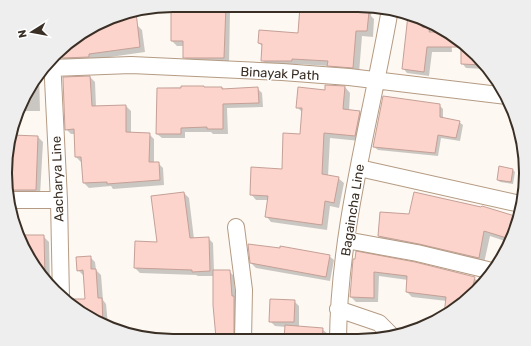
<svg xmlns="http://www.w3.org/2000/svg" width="531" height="346" font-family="Rubik,sans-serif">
  <rect width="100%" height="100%" fill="#fdf8f2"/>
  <path fill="#0003" d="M173 5 225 6 230 11 229 63 189 62 184 57V46H177L172 41V11L132 15 129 12Z
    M321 6H372L371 16 374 19 373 37 362 36 359 73 334 71 329 66 298 64 297 67 268 66 262 60 263 47 259 43 299 34Z
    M406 14 428 21 427 29H429L433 33 451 38 452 52H432L429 76 407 73 403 68 408 22 406 20Z
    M137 25 142 30 145 52 68 63 63 58 62 50 79 33Z
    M462 43 469 47 486 69 466 68 462 63Z
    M39 72 40 111H17L18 109Z
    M90 77 95 82 96 107 126 106 131 111V133L149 134 154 139V163H158L163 168 164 185 113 189 111 186 89 188 84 183 82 162H81L76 157 75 134H71L66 129Z
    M204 87 205 88H222L224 89 257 88 262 93 263 107 227 108 228 134H213L211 132H185V138H162L157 134 158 88Z
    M345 87 350 93 349 111 360 112 365 117 360 141 330 138 328 176 338 178 344 183 339 208 330 206 327 230 271 222 266 216 268 200H256L251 194 283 170 301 135 303 113 297 107 326 91Z
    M439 105 443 109V119L459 122 463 125 460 141 441 138 438 156 378 150 374 147Z
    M11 136 38 137 43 142 40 195H8L5 162Z
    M513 170 515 172 513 184 500 182 498 180Z
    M184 193 189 198 194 239 208 238 213 243 214 271H229L234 276 238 340H217L214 305V276H198L196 275 140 273 135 268 158 243Z
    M482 207 518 218 517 227 508 242 490 236 484 263 385 242 379 236 410 215 482 209Z
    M20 236H43L49 242 50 285 28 257Z
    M329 256 334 260 330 281 256 268 251 263Z
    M90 257 95 262 96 270 101 275 103 300 106 304 108 325 99 324 72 306V300L86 299 85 275H83L78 270Z
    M354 260 474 278 479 282 478 287H480L449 311 447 301 412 297 407 292 408 280 379 276 378 302H356L351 297Z
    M294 301 299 306V327L322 329 329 335 328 340H285L286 327 275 326 270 321Z"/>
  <path fill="#fcd4cb" stroke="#c5a097" d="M171 5H226L224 58H183V41H171Z
    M300 6H366V12H369L367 31H356L353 68 327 66 328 61 292 59V61H261L262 44 258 43 259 30 298 33Z
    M130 12H136L140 47 89 54V57L62 58 61 51 79 33 119 14Z
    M408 15 423 20 422 27 430 28 429 32H447L469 47 483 65 461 64V47H427L424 72 402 69Z
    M90 76 92 106 126 105V132L150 133 149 162H159L160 180 107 184V182L83 183 81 157H75L74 129 65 130 63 79V77Z
    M325 85 345 86 343 109 360 111 355 136 324 133 322 174 339 177 334 203 325 201 322 225 265 217 268 196 250 195 251 167 282 169 283 133 300 134 302 108H296L298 87 325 90Z
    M181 86H204V87H222V89L258 87 259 103 223 104V129H207V127L181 128V134H156L157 88H181Z
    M383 96 440 104V117L460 121 456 138 438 135 435 153 373 147Z
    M12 135 38 136 36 190H7L5 162Z
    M499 166 513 169 511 182 497 180Z
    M184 192 190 238 209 237 210 271 192 272V270L134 268 135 241 157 242 151 196Z
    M414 192 481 207 482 206 518 217 517 227 510 239 484 231 479 258 419 244 378 236 380 212 409 214Z
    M19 235H44L45 278 28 257Z
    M248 244 280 248V246L330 255 326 277 250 263Z
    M356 251 415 262 475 277 471 294 444 315 446 297 406 292 407 276 374 272V298L350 297 353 259H355Z
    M91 256V269H96L98 298H102L103 325 99 324 69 303 70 299H85L83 270 77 271 76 257Z
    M213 270H230L232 296H234V337L216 338 213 305Z
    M270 299 295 300 294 322H269Z
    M285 325 323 328 322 340H284Z"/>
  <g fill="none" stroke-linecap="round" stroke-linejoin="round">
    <defs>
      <path id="street" d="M52 59 59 200 61 298
        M52 68 131 65 282 72 349 77 507 96
        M359 168 520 204
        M8 200H59
        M236 227 244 290 243 340
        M346 240 417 253 492 271
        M338 309 379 323 391 335
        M338 340C339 228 371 119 390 9"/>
    </defs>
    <use href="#street" stroke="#b59b83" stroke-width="18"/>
    <use href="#street" stroke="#fff" stroke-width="16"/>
  </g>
  <g text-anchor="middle" stroke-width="3" stroke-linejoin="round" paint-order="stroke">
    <g font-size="13" fill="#3a2f25" stroke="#fff">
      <text transform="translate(280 73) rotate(3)" y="5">Binayak Path</text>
      <text transform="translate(57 179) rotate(-92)" y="5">Aacharya Line</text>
      <text transform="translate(352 210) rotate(-81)" y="5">Bagaincha Line</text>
    </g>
  </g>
  <path d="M0 0H531V346H0ZM173 12H358A161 161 0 0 1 519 173V173A161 161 0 0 1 358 334H173A161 161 0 0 1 12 173V173A161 161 0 0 1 173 12Z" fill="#efeeee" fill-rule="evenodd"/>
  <path fill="none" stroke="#3a2f25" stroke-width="2" d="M173 12H358A161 161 0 0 1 519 173V173A161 161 0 0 1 358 334H173A161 161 0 0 1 12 173V173A161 161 0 0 1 173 12Z"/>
  <g transform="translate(32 32) rotate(259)" stroke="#ffffff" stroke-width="3" paint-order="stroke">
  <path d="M0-3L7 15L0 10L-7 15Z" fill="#3a2f25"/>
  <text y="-6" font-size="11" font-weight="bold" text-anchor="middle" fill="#3a2f25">N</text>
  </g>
</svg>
